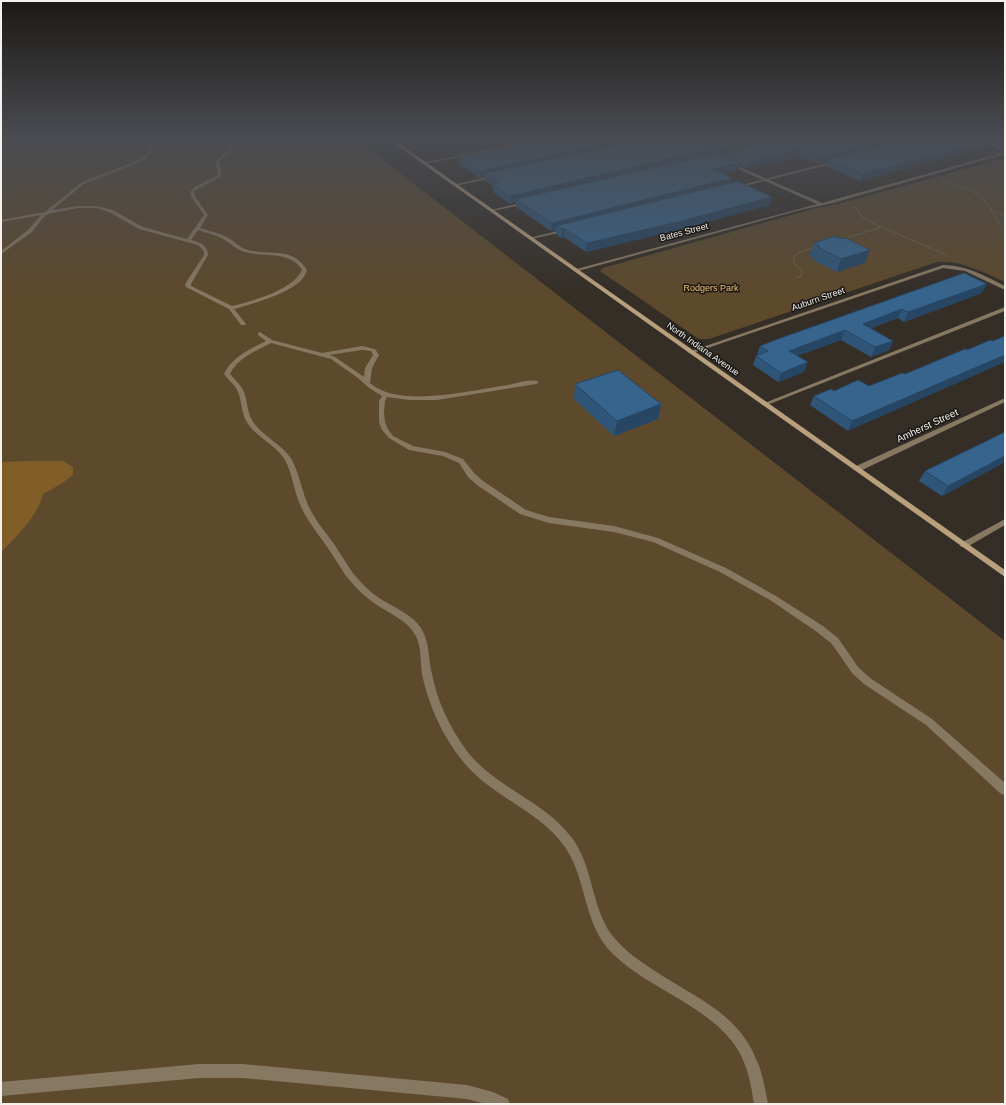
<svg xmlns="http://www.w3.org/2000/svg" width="1006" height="1105" font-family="Arial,sans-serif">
  <rect width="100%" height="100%" fill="#342e27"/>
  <path fill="#5d492c" d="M1 139H356L1005 641V1104H1Z
    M1005 158V282C983 272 961 260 937 262L709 339H700L696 337 600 271 603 268 813 209 838 204Z"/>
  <path fill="#815e28" d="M30 461H63L73 467V475L61 484 43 494C37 517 17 536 1 552V462Z"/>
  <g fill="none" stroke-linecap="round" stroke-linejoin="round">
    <path stroke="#908c86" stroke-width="1.5" stroke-dasharray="0.5 1.5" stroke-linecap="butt" d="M943 182C959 186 980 191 989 206 994 215 997 222 1005 229
      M855 207 862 217 881 227
      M991 210 1005 216
      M839 240 882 227 946 255
      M795 278 801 276 802 271 794 263V256L800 252 815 247"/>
    <path fill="#877862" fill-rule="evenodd" d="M5 139H10L1 144V141Z
      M150 139H154L152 152 147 158 133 165 84 184 52 210 78 206H96L113 210 143 227 187 239 204 215 192 198 190 192 195 187 218 175 215 162 227 151 234 139H238L229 153 219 162 222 171 221 177 197 189 194 192 196 198 208 215 200 228C209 231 219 233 227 237 234 241 240 248 248 250 271 256 292 246 307 270 306 272 305 276 303 278 292 293 252 304 234 309L246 324 245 325H241L229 309 186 287 185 284 204 255V251L198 245 139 229 109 212 96 208H78L48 214 43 218 32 232 1 254V251L28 230 41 215 1 222V220L45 212 82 182 131 163 145 156 148 152ZM198 230C206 233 214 234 221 238 230 242 236 250 245 252 265 258 290 250 302 270 293 290 253 301 232 306L191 286V284L208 255C208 245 199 242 191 240Z
      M835 161 836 163 736 188 734 187Z
      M495 175 496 177 455 186 453 185Z
      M566 229 568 230V231L531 239 529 238Z
      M1005 307V311L767 405 765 406 762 404Z
      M260 332 272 340 322 353 362 346 375 349 379 355 372 368 370 383C399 409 472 390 508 385 517 383 529 379 538 381V383L536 384 437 400H409L387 397 385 401 384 412 385 422 388 429 393 436 413 446 445 452 463 459 474 473 483 481 526 510 549 517 614 526 658 538 726 568 776 596 823 626 838 638 858 667 870 678 932 719 1005 783V795L1001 794 926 725 864 684 852 673 832 644 817 632 770 600 720 572 653 542 614 532 549 523 520 514 477 485 468 477 459 463 443 456 409 450 389 438 382 430 379 422V401L382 396 369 388 358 378 331 359 271 343C256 351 237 358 230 374 234 379 239 383 242 388 248 398 246 410 252 420 261 436 282 443 292 460 300 475 302 493 310 509 316 521 326 533 334 544 340 553 346 563 352 572 360 582 369 591 379 598 393 607 412 614 421 628 430 642 428 659 432 674 437 701 450 728 467 751 495 788 544 800 572 838 593 866 591 905 611 934 623 950 641 962 658 973 695 997 734 1012 754 1054 756 1060 760 1066 761 1072 764 1082 766 1093 768 1104H754C751 1085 748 1067 738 1050 710 1005 649 990 612 953 583 924 587 879 565 847 538 809 489 796 461 759 442 735 428 704 422 674 420 661 422 644 414 633 406 620 389 613 377 605 365 597 355 587 346 576 340 567 334 557 328 548 319 535 309 523 302 509 294 493 293 475 285 460 276 445 258 438 248 424 240 413 243 399 236 388 233 383 227 379 224 374 232 357 250 349 266 341L258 335V333ZM362 350 371 351 373 355 365 368 364 377 335 357 329 355Z
      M1005 519V525L967 547H961L960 545 961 543Z
      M199 1064H242L467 1085 493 1092 508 1099 510 1104H486L467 1099 242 1078H199L1 1096V1082Z"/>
    <path fill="#877862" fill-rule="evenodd" d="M538 139H547L424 164 422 163Z
      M971 139H978L1005 148V150Z
      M1005 152V154L833 203 800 210 578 271 573 270 817 204 729 165V163H731L822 203Z
      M525 202 527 203V204L492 211 490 210Z
      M943 265C966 265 985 276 1005 286V290L965 271 943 268 693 353H689L688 352Z
      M1005 398V402L860 471H857L853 469 854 467Z"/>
    <path fill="#b9a07d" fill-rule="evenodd" d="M388 139H393L1005 570V577Z"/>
  </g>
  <path fill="#2f5679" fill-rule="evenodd" d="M547 139H1005V142L997 144 990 141 988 146 860 181 825 166 827 161 818 164 799 156 748 168 740 164 738 170 723 174 731 183 770 205 677 230 586 252 564 237 561 238 556 234V230L551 231 516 207V202L510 204 493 192V186L485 181V177L480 178 459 164V157ZM710 152 715 154 710 155ZM728 153 727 157 722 155Z
    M814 243 865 263 837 272 813 260 814 258 809 256Z
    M964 273 982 293 904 322 898 318 871 328 893 341 889 350 871 357 841 340 797 356 804 372 778 382 753 365 756 356 757 355 760 346Z
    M575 384 661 404 658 419 614 436 574 399Z
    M869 386 848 431 810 405 814 396 834 391Z
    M1005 432V462L942 496 919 481 925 471Z"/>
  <path fill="#264663" d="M629 139H658L485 173V177L480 178V171Z
    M761 139H786L728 152V153L718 155 719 149Z
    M891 139H914L827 160V161L818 164 820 157Z
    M999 139H1005V142L997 144Z
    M991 140 988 146 860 181 862 174Z
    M711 149 709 157 516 199V202L510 204V196Z
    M800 149 799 156 748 168 749 161Z
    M740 163 738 170 711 177 713 169Z
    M732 178 730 186 556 226V230L551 231 552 223Z
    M772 197 770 205 677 230 586 252 587 243Z
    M562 229H565L564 237 561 238Z
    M870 250 865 263 837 272 841 259Z
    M987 284 982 293 904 322 908 312Z
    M902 309 898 318 859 333 863 324Z
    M845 330 841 340 786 360 789 351Z
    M893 341 889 350 871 357 875 347Z
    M1005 355V362L848 431 852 421Z
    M808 362 804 372 778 382 781 373Z
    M661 404 658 419 614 436 617 421Z
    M1005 456V462L942 496 948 486Z"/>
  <path fill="#37648d" stroke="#264663" d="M547 139H629L480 171 459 157Z
    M647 139H688L711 149 510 196 493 184 499 182 485 173Z
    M698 139H761L719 149Z
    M782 139H891L820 157 800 149 749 161 728 152Z
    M911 139 991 140 862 174 827 160Z
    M718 153 740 163 713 169 732 178 552 223 516 199Z
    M738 181 772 197 678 222 587 243 565 229H562L556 226Z
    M835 236 842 239 846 238 870 250 841 259 817 247 820 246 814 243Z
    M964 273 987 284 908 312 902 309 863 324 893 341 875 347 845 330 789 351 808 362 781 373 756 356 768 351 760 346 778 339Z
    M1005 336V355L852 421 814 396 831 389 834 391 858 380 869 386 902 373 905 374 965 349 967 350 990 340 993 341Z
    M618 370 661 404 617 421 575 384Z
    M1005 432V456L948 486 925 471Z"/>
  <linearGradient id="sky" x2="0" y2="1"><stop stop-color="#1d1915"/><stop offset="0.47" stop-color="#4a4c52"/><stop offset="1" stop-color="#4a4c52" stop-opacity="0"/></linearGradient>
  <rect width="1006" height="294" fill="url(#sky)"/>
  <g text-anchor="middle" stroke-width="3" stroke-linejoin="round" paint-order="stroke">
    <g font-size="9" fill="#f5f2ed" stroke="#191714">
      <text transform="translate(684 232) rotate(-15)" y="3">Bates Street</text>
      <text transform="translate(818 299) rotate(-19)" y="3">Auburn Street</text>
      <text transform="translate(703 349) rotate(35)" y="3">North Indiana Avenue</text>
    </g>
    <g font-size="9" fill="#f8c375" stroke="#191714">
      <text x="711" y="291">Rodgers Park</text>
    </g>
    <g font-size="10" fill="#f5f2ed" stroke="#191714">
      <text transform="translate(927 425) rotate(-25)" y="4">Amherst Street</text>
    </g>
  </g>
  <rect width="1006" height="1105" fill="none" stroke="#f5f2ed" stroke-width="4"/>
</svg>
